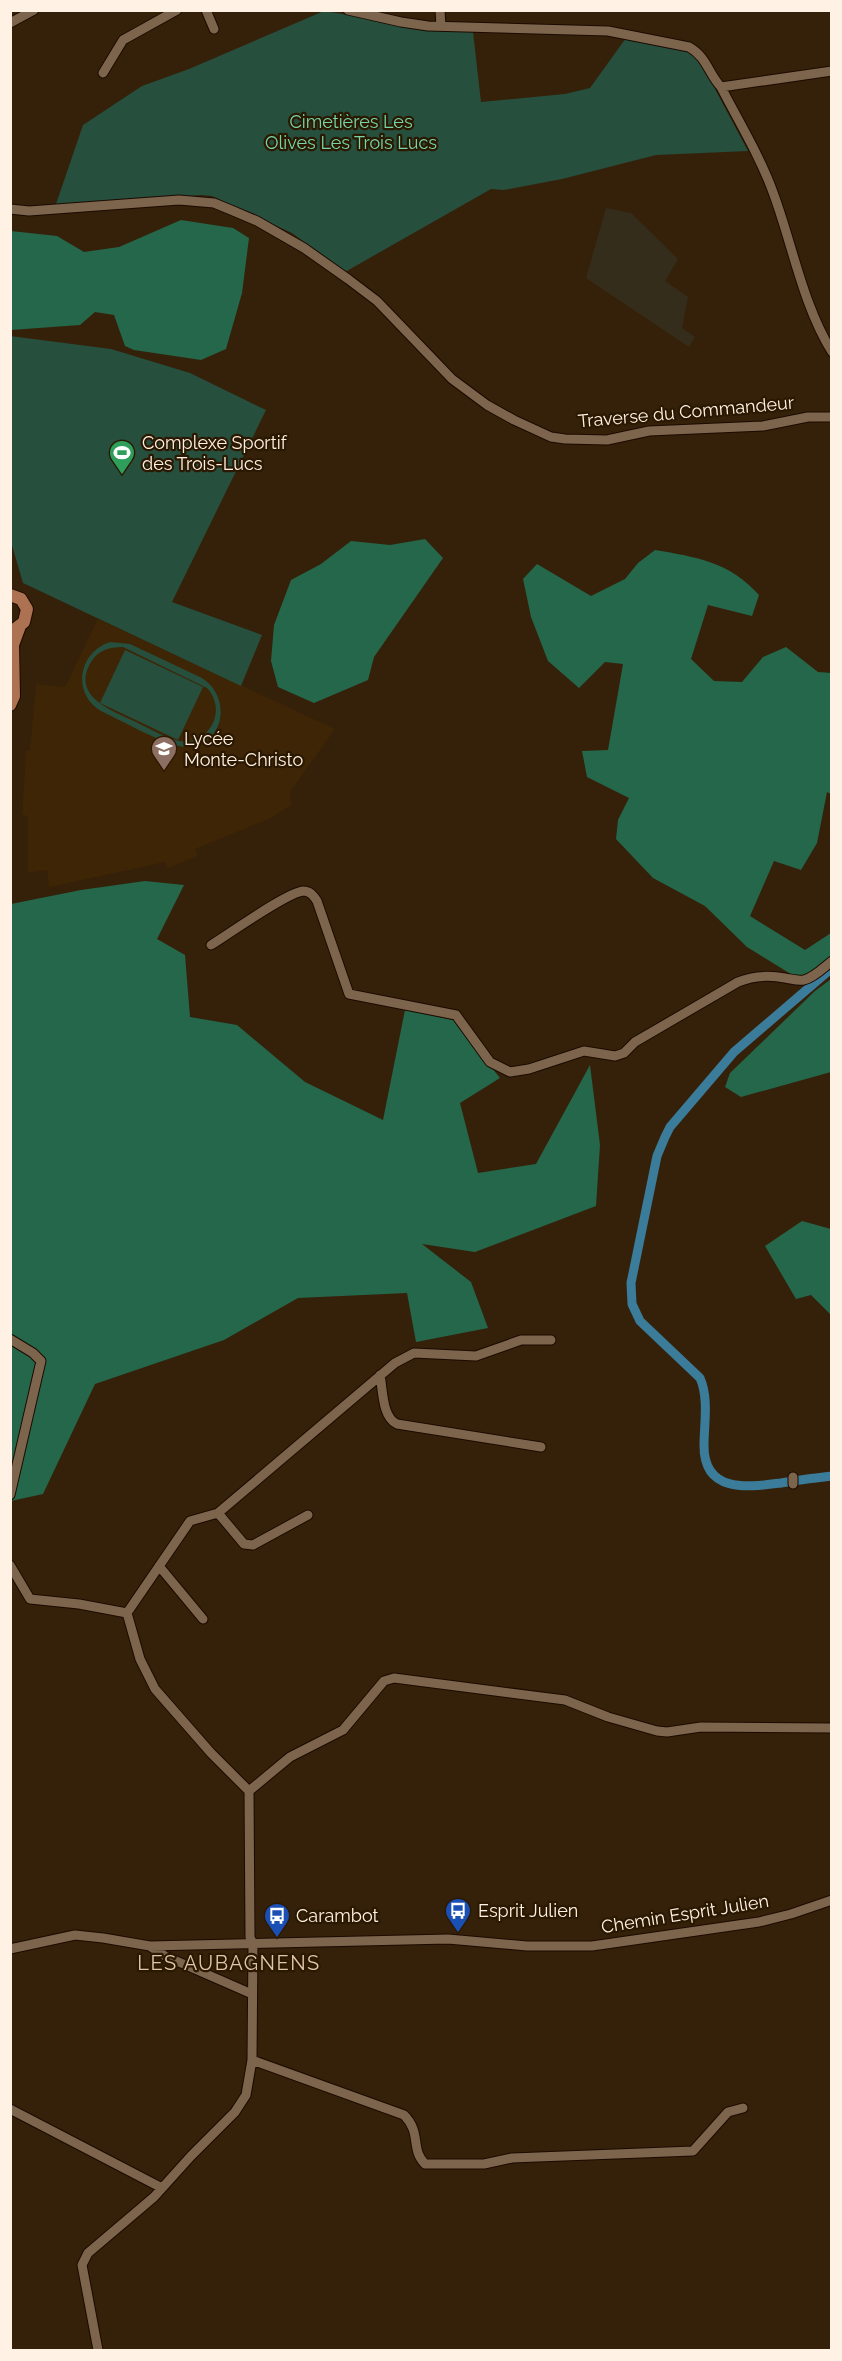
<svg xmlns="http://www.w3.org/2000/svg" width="842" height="2361" font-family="Raleway,sans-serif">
  <rect width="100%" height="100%" fill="#352109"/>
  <path fill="#342d1c" d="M606 208 631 213 678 259 665 281 688 297 682 328 695 337 689 347 586 278Z"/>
  <path fill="#3e2505" d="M98 619 335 729 290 792 291 805 271 818 195 849 197 856 168 868 165 862 49 887 47 870 28 873V816L22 815 26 751H30L36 684 65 687Z"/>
  <path fill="#264f3d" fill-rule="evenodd" d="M324 11 441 30 473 32 481 102 565 94 590 88 626 38 687 48 698 57 748 151 656 155 562 179 504 190 491 189 345 272 292 233 212 196 201 195 55 207 83 125 142 86 189 69Z
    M10 336 111 349 190 373 266 410 172 602 262 635 241 686 23 583 11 542Z
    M110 642 130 644 202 678C232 697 225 745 187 747 167 747 121 720 101 711 71 693 79 652 110 642ZM123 647 207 688C228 711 209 745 179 741 164 737 150 729 136 722 113 711 70 697 91 662 98 650 110 647 123 647Z
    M125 650 203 687 178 740 100 703Z"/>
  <path fill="#24674b" d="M181 220 233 228 249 238 242 293 226 349 201 360 134 350 125 346 114 315 95 312 80 325 11 330V231L57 236 84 252 119 247Z
    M425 539 443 558 374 657 368 680 314 703 278 687 271 661 274 625 291 580 321 564 351 541 390 545Z
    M655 550C696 557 730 562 759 595L752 616 708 605 691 659 714 681 742 682 763 657 786 647 818 672 831 673V794L827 792 817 843 801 870 774 861 750 916 805 950 831 933V955L816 969 805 975 794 976 747 947 705 906 653 878 616 839 618 820 629 798 587 777 582 751 608 750 623 664 605 662 579 688 548 661 531 617 523 579 537 564 591 596 625 579 638 563Z
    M145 881 184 885 157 939 185 955 190 1017 237 1025 305 1082 383 1120 405 1010 453 1020 500 1078 460 1103 478 1173 536 1164 590 1065 600 1145 596 1206 475 1252 422 1244 471 1282 488 1328 416 1342 407 1293 298 1298 224 1340 95 1384 43 1494 11 1501V904L81 890Z
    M831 979V1072L741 1097 725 1087 730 1073 815 991Z
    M802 1221 831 1229V1315L811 1295 796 1299 765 1246Z"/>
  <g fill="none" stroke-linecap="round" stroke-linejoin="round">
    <path stroke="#3a7c9a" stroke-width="9" d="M832 968 734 1052 670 1127 665 1137 657 1156 631 1283 632 1304 640 1321 700 1378C709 1398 704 1424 704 1446 704 1494 749 1487 781 1483 798 1480 815 1478 832 1476"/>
    <defs>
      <path id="minor" d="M206 10 214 29
        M348 10 401 22 428 26 608 31 689 47C707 57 708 73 721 87 739 122 761 158 774 195 793 247 803 305 832 352
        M440 10 441 26
        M10 23 34 10
        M103 73 123 40 177 10
        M721 87 832 71
        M10 209 29 211 179 200 214 203 231 210 257 221 304 248 348 279 377 301 452 379 487 405 514 420 551 437 565 439 607 440 649 431 763 426 808 417H832
        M211 945C229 934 286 893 303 891 310 891 313 895 317 901L349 994 456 1015 490 1062 510 1072 529 1069 584 1051 615 1056 624 1053 635 1042 738 982C753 976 769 975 785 978 792 979 797 981 804 980 815 977 823 968 832 961
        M10 1339 33 1353 41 1361 10 1495
        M380 1375C383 1390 382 1417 397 1424L541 1447
        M793 1477V1484
        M218 1513 244 1544 253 1545 308 1515
        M10 1565 30 1599 79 1604 127 1613 140 1659 155 1689 211 1753 249 1791 250 1937 253 1944 252 2060 246 2095 235 2112 191 2156 154 2197 88 2253 82 2265 98 2350
        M159 1566 203 1619
        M127 1613 190 1521 218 1513 395 1363 414 1353 476 1356 521 1340H551
        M249 1791 290 1757 343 1730 384 1681 394 1678 565 1700 608 1717 657 1731 667 1732 701 1727 832 1728
        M151 1947 165 1956 252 1994
        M10 1949 75 1935 103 1938 150 1946 448 1939 527 1946H592L759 1922 791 1914 832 1900
        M252 2060 404 2115C422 2133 410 2149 425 2164H484L512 2158 693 2151 728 2112 743 2108
        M10 2109 162 2188"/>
      <path id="major" d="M10 595 21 599 27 609 24 622 15 629
        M10 705 14 696 13 645 20 626"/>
    </defs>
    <use href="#minor" stroke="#1c0a00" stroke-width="11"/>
    <use href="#major" stroke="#1c0a00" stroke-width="14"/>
    <use href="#minor" stroke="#7c654c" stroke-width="9"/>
    <use href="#major" stroke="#ad7251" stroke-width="12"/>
  </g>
  <defs>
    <symbol id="stadium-pin" viewBox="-11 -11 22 30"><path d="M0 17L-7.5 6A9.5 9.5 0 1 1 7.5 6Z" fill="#2e9e5b" stroke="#2b1801"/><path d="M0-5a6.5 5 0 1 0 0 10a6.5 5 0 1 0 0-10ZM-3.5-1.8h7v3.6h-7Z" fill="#fff"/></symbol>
    <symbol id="school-pin" viewBox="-11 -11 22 30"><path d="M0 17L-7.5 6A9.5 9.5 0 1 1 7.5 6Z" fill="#8d6e63" stroke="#2b1801"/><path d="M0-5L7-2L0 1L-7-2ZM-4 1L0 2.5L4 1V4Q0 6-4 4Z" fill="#fff"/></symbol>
    <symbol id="bus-pin" viewBox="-11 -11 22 30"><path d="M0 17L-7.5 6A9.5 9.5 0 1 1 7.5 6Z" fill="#1a4fb4" stroke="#2b1801"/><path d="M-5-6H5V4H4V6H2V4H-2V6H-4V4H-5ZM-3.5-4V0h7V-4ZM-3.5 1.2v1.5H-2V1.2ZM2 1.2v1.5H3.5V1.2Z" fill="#fff"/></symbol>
  </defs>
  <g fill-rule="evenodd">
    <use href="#stadium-pin" x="107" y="438" width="30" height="40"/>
    <use href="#school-pin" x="149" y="734" width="30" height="40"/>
    <use href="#bus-pin" x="443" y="1896" width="30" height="40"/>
    <use href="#bus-pin" x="262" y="1901" width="30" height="40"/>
  </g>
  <g text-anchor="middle" stroke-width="4.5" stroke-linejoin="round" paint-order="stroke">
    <g font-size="18" fill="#75d5a9" stroke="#2b1801">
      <text x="351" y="128">Cimetières Les<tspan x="351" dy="21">Olives Les Trois Lucs</tspan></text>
    </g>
    <g font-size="18" fill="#fff1e3" stroke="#2b1801">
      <text transform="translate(686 412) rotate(-5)" y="6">Traverse du Commandeur</text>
      <text transform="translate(685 1914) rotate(-9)" y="6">Chemin Esprit Julien</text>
    </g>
    <g font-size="18" fill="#fff1e3" stroke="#2b1801" text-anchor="start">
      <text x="142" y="449">Complexe Sportif<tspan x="142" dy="21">des Trois-Lucs</tspan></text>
      <text x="184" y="745">Lycée<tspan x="184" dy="21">Monte-Christo</tspan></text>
      <text x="478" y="1917">Esprit Julien</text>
      <text x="296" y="1922">Carambot</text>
    </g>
    <g font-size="20" letter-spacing="1.5" fill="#dfc5a9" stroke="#2b1801">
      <text x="229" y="1970">LES AUBAGNENS</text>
    </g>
  </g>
  <rect width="842" height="2361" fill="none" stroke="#fff1e3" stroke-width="24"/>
</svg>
